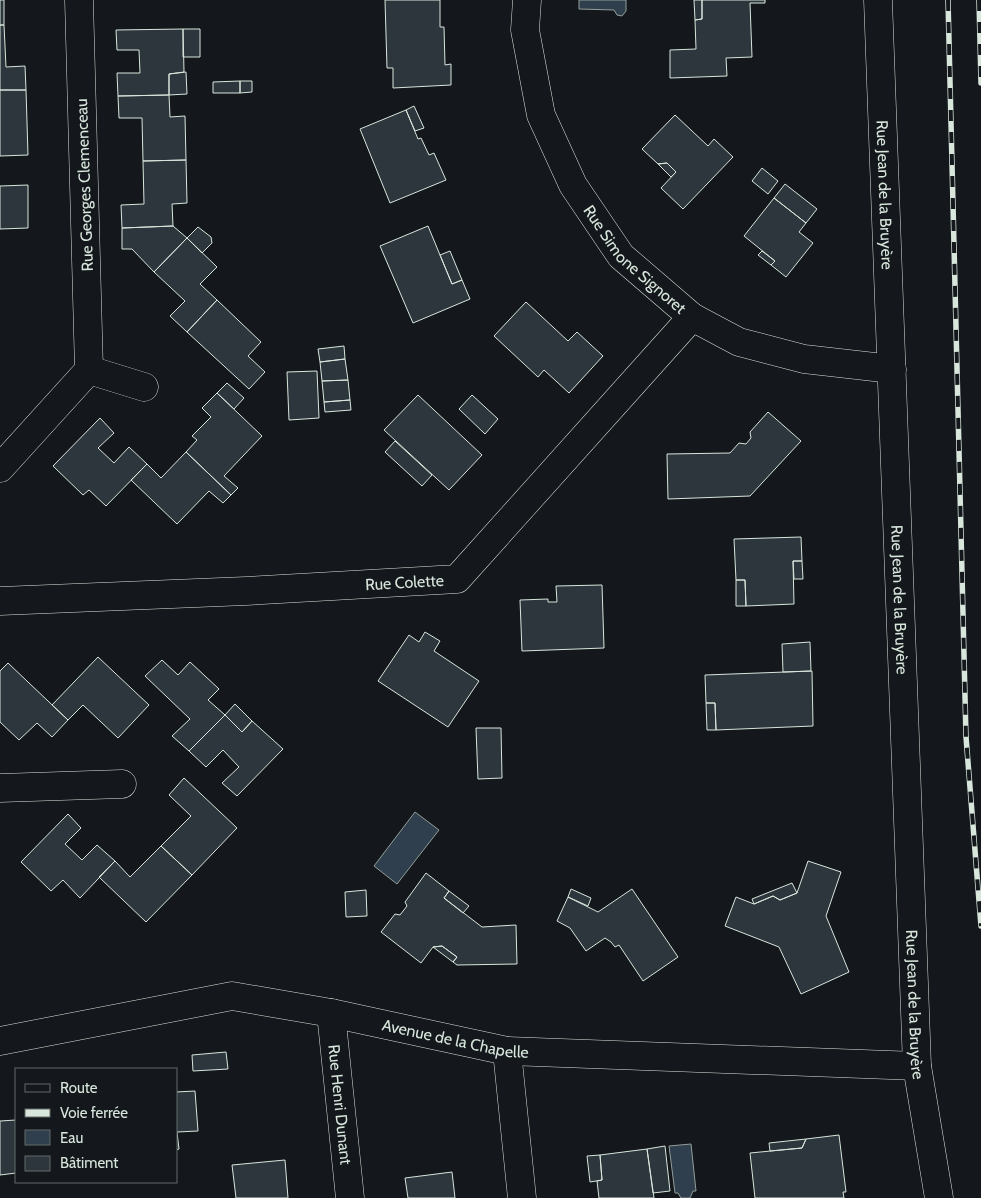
<svg xmlns="http://www.w3.org/2000/svg" width="981" height="1198" font-family="Cabin,sans-serif">
  <rect width="100%" height="100%" fill="#14181c"/>
  <path fill="#2f3f4d" stroke="#939e99" d="M579 0H626V11L622 16 617 15 614 10 579 9Z
    M415 812 439 830 397 884 374 866Z
    M691 1144 696 1191H693L690 1198H681L678 1193H675L669 1146Z"/>
  <path fill="#2c363c" stroke="#d8e6dc" d="M0 0H4V25H0Z
    M385 0H440V27H444L445 65 451 64V85L393 88V68H387Z
    M694 0H702V19L695 20Z
    M702 0H765V3H750L752 57 726 58 727 76 670 78V50L696 49 695 20 702 19Z
    M0 25H4L6 67 25 66 26 90H0Z
    M183 29 184 72 169 74V95L118 96 117 73H140L139 50H117L116 30Z
    M183 29H200V57H183Z
    M186 72 187 94 169 95V74Z
    M240 81V93H213V82Z
    M240 81H252V92L240 93Z
    M0 90H26L28 155 0 156Z
    M169 95 170 117 185 116 186 160 143 161 142 118H119L118 96Z
    M414 106 424 128 415 131 406 110Z
    M406 110 418 139 421 138 429 155 434 153 446 180 390 203 360 129Z
    M675 115 708 146 714 139 733 157 683 209 661 188 676 172 667 163 658 164 642 149Z
    M186 160 187 203 172 204 173 226 122 228 121 205 144 204 143 161Z
    M667 163 676 172 671 177 658 164Z
    M762 168 778 181 768 194 752 181Z
    M785 184 817 209 806 223 774 198Z
    M28 185V228L0 229V186Z
    M774 198 806 223 799 232 813 243 786 277 771 265 775 261 744 236Z
    M173 226 187 238 154 272 132 249H122V228Z
    M428 226 452 284 462 280 470 299 413 323 380 246Z
    M198 227 211 237 212 243 202 253 187 238Z
    M187 238 217 267 200 284 217 300 187 332 170 316 185 301 154 272Z
    M450 251 462 280 452 284 440 255Z
    M762 251 775 261 771 265 758 255Z
    M217 300 261 342 248 356 265 372 249 389 187 332Z
    M526 302 568 341 577 332 603 356 569 393 544 370 538 377 494 336Z
    M344 346 345 359 320 362 318 349Z
    M345 359 348 380 322 381 320 362Z
    M317 371 319 418 289 420 287 372Z
    M348 380 350 400 324 402 322 381Z
    M227 383 244 398 234 409 217 393Z
    M217 393 262 436 224 476 238 488 231 495 186 452 197 440 192 436 211 417 202 408Z
    M418 395 482 455 449 490 384 430Z
    M472 395 498 419 485 434 459 409Z
    M350 400 351 410 325 412 324 402Z
    M768 412 801 441 750 496 668 499 667 454 730 453 739 443 746 444 751 438 750 432Z
    M100 418 114 433 98 448 114 463 129 447 147 464 106 506 89 490 83 495 53 466Z
    M395 441 432 475 422 486 385 452Z
    M186 452 231 495 223 503 209 491 177 524 131 480 147 464 161 478Z
    M801 537 802 561H793L794 604 746 606 745 580H736L734 539Z
    M793 561H802L803 579H794Z
    M736 580H745L746 606H736Z
    M602 585 604 648 522 651 520 600 548 599V602H557L556 586Z
    M425 632 440 641 434 651 479 681 448 727 378 681 409 635 419 642Z
    M810 642 811 671 783 672 782 644Z
    M98 657 149 705 118 738 83 705 68 720 52 705Z
    M162 660 178 675 190 662 219 689 208 700 225 715 189 751 172 736 190 719 145 676Z
    M8 663 68 720 52 737 37 723 19 740 0 722V671Z
    M812 671 813 726 716 730 715 703H706L705 675Z
    M706 703H715L716 730H707Z
    M235 704 252 721 242 732 225 715Z
    M225 715 242 732 252 721 283 749 237 796 222 783 239 767 223 750 206 767 189 751Z
    M476 728H501L502 778 478 779Z
    M184 778 237 828 192 875 161 846 191 816 169 795Z
    M68 814 81 828 65 844 82 860 97 845 115 861 80 898 63 880 51 891 21 862Z
    M161 846 192 875 146 922 99 877 115 861 130 877Z
    M808 861 841 872 826 916 849 972 801 994 779 947 725 926 736 897 754 904 773 896 780 900 797 893Z
    M426 873 449 891 444 898 482 927 516 925 517 964 457 965 453 962 457 957 442 946 433 947 421 963 381 932 395 914 400 915 407 906 405 902Z
    M792 883 797 893 780 900 773 896 754 904 752 899Z
    M571 889 591 898 588 906 568 897Z
    M632 889 678 957 643 981 619 945 615 947 611 942 605 938 586 951 570 928 557 921 568 897 598 912Z
    M366 890 367 916 346 917 345 892Z
    M449 891 469 906 463 913 444 898Z
    M442 946 457 957 453 962 433 947Z
    M226 1052 228 1069 193 1071 192 1055Z
    M195 1091 198 1131 177 1132 179 1149 176 1150V1092Z
    M16 1120V1173L0 1175V1121Z
    M839 1135 846 1192H843L844 1198H755L750 1153 802 1148 806 1139Z
    M806 1139 802 1148 770 1151 769 1143Z
    M665 1146 670 1191 653 1193 647 1149Z
    M647 1149 654 1198H599L597 1181 602 1180 600 1155Z
    M600 1155 602 1180 590 1182 587 1156Z
    M285 1160 288 1198H236L232 1165Z
    M452 1172 455 1198H408L405 1178Z"/>
  <g fill="none" stroke-linecap="round" stroke-linejoin="round">
    <defs>
      <g id="street">
        <path id="s1" d="M527 0 525 30 541 115 573 185 621 256 692 317 739 342 804 359 892 369"/>
        <path id="s2" d="M878 0 917 1066 939 1198"/>
        <path d="M89 370 144 387"/>
        <path d="M0 468 89 370 79 0"/>
        <path id="s3" d="M0 601 246 591 457 579 692 317"/>
        <path d="M0 788 122 784"/>
        <path id="s4" d="M331 1013 350 1198"/>
        <path id="s5" d="M0 1041 232 996 331 1013 507 1051 917 1066"/>
        <path d="M507 1051 522 1198"/>
      </g>
    </defs>
    <use href="#street" stroke="#d8e6dc" stroke-width="29"/>
    <use href="#street" stroke="#14181c" stroke-width="28"/>
    <defs>
      <path id="rail" d="M948 0 966 737 981 926
        M979 0 981 83"/>
    </defs>
    <use href="#rail" stroke="#d8e6dc" stroke-width="5.5"/>
    <use href="#rail" stroke="#14181c" stroke-width="4" stroke-dasharray="11" stroke-linecap="butt"/>
  </g>
  <g text-anchor="middle" stroke-width="4" stroke-linejoin="round" paint-order="stroke">
    <g font-size="16" fill="#d8e6dc" stroke="#14181c">
      <text transform="translate(84 185) rotate(-92)" y="6">Rue Georges Clemenceau</text>
      <text dy="6" stroke="none"><textPath href="#s2" startOffset="195">Rue Jean de la Bruyère</textPath></text>
      <text dy="6" stroke="none"><textPath href="#s1" startOffset="291">Rue Simone Signoret</textPath></text>
      <text dy="6" stroke="none"><textPath href="#s3" startOffset="405">Rue Colette</textPath></text>
      <text dy="6" stroke="none"><textPath href="#s2" startOffset="600">Rue Jean de la Bruyère</textPath></text>
      <text dy="6" stroke="none"><textPath href="#s2" startOffset="1005">Rue Jean de la Bruyère</textPath></text>
      <text dy="6" stroke="none"><textPath href="#s5" startOffset="464">Avenue de la Chapelle</textPath></text>
      <text dy="6" stroke="none"><textPath href="#s4" startOffset="92">Rue Henri Dunant</textPath></text>
    </g>
  </g>
  <rect x="15" y="1068" width="162" height="115" fill="#14181c" stroke="#626a69"/>
  <rect x="25" y="1084" width="25" height="8" fill="#14181c" stroke="#626a69"/>
  <text x="60" y="1093" font-size="15" fill="#d8e6dc">Route</text>
  <rect x="25" y="1109" width="25" height="8" fill="#d8e6dc" stroke="#626a69"/>
  <text x="60" y="1118" font-size="15" fill="#d8e6dc">Voie ferrée</text>
  <rect x="25" y="1130" width="25" height="15" fill="#2f3f4d" stroke="#626a69"/>
  <text x="60" y="1143" font-size="15" fill="#d8e6dc">Eau</text>
  <rect x="25" y="1156" width="25" height="15" fill="#2c363c" stroke="#626a69"/>
  <text x="60" y="1168" font-size="15" fill="#d8e6dc">Bâtiment</text>
</svg>
